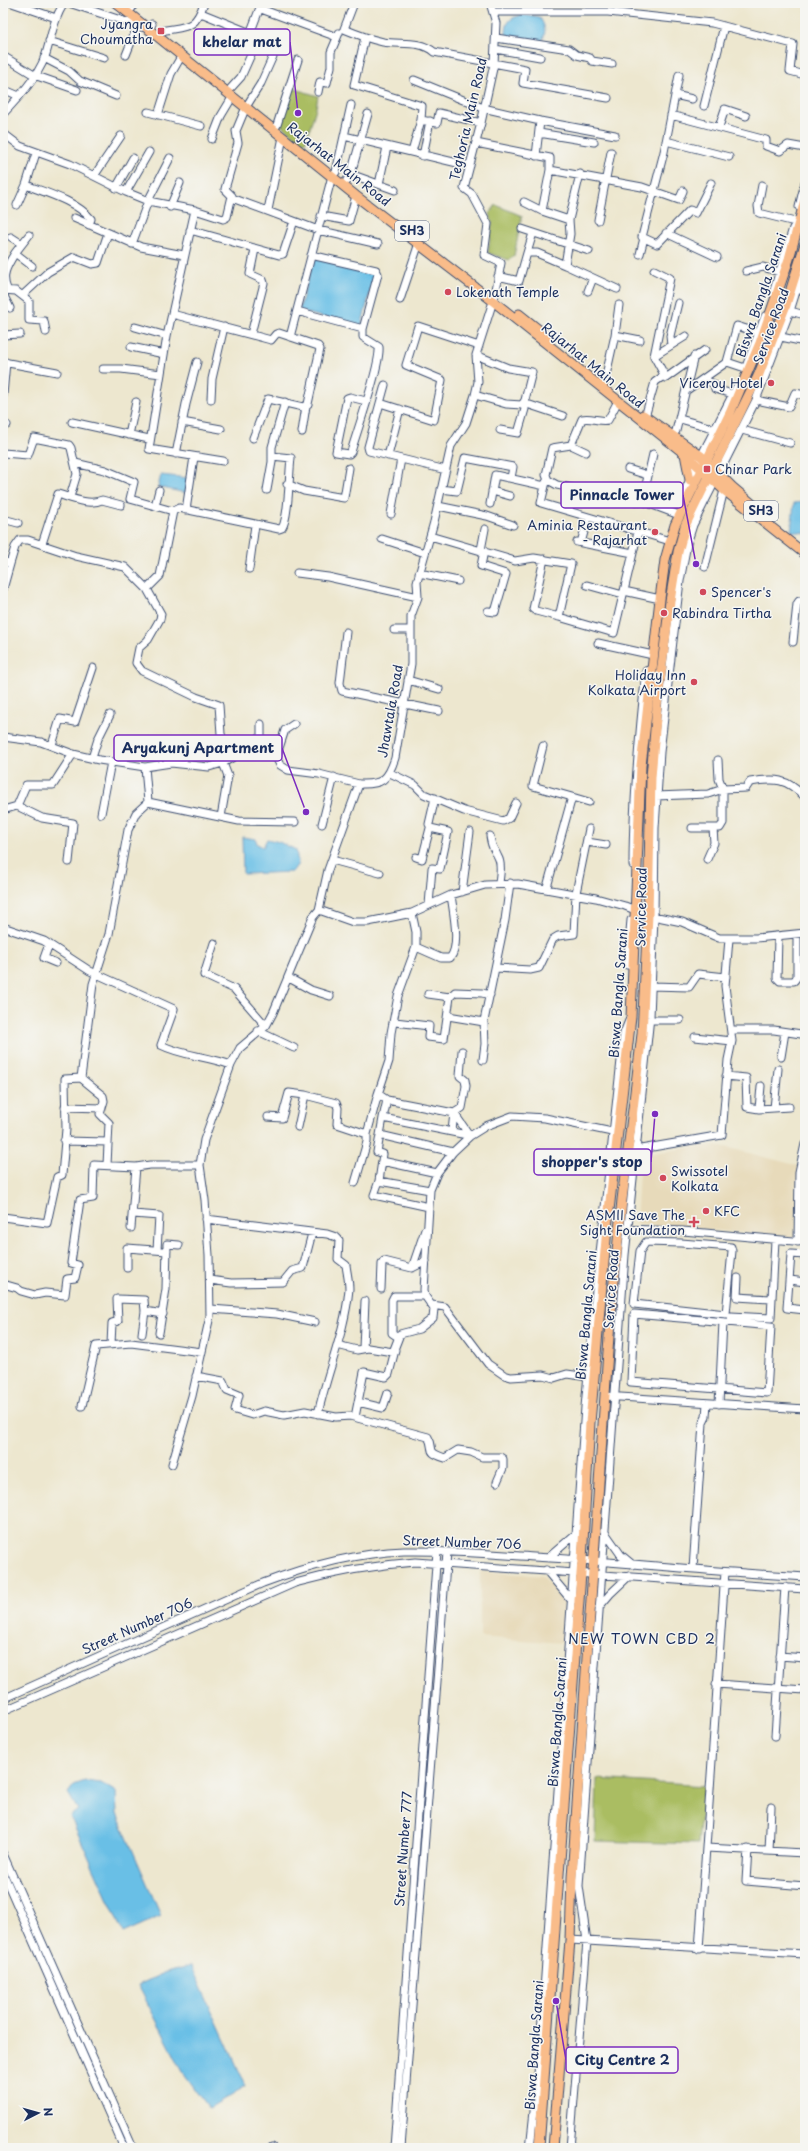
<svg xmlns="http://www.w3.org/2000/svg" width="808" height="2151" font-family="'Playpen Sans',sans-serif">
  <rect width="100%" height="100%" fill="#f6f6f2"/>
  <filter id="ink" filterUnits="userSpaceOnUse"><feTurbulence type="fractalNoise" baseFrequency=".025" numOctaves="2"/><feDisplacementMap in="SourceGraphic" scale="8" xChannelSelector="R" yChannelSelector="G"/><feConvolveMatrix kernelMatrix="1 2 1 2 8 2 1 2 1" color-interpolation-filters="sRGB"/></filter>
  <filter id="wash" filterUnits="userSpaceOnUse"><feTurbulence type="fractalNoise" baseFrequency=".012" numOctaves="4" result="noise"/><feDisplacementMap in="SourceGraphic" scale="16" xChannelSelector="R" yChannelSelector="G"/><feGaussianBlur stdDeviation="0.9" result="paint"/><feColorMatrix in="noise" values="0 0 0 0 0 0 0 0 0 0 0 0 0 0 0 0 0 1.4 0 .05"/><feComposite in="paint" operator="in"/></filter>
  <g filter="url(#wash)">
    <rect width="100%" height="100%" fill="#ede7cf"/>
    <path fill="#e7daba" d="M714 1144 803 1167 796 1237 636 1224 640 1155Z
      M480 1571 543 1576 566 1603 562 1643 480 1637Z"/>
    <path fill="#aabd62" stroke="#627660" d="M289 87 318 96 316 108 306 141 303 143 278 123Z
      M496 205 522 216 514 256 509 260 488 253 492 223 490 213Z
      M597 1779 704 1786 698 1844 595 1841Z"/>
    <path fill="#69bfe6" stroke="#4277a2" d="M524 15 540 18C546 27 546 32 542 42L506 36C506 22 509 17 524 15Z
      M314 257 375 273 361 327 299 311Z
      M161 475 188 478 186 493 158 487Z
      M805 502V533L791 531 794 503Z
      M242 837 256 839 257 844 263 847 267 839 279 842 296 850 298 864 292 872 243 874Z
      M85 1781 101 1783 116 1792 117 1814 161 1916 123 1933 70 1816 78 1810 68 1793 74 1785Z
      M191 1965 246 2086 209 2108 183 2072 138 1985 164 1973Z"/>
  </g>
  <g filter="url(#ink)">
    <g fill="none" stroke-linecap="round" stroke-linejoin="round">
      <defs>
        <path id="minor" d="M12 3 56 18
          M354 3 344 29C356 34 369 39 383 42 400 45 420 40 434 52L525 69 523 83 608 98
          M490 3 496 23 494 64 481 123 464 188 472 194 488 224 484 255 501 263 495 295 476 355 478 382 475 395 466 423 451 446 434 522 417 582 418 597 411 616V664L395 758C388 780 382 785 359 784L328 870 319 910 353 922H368L412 913 451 895 485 885 518 884 596 898 625 906 648 915 682 922 719 938H756L805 933
          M132 8 134 3
          M494 12H608L712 23 793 44 790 71 805 75
          M201 13 248 32 251 31 259 10 261 9 337 37
          M158 36 161 31C187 26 195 30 204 3
          M365 37 354 85 422 106 421 120 437 123 439 113 481 123
          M496 38 569 49 577 55 590 58 592 61 612 64
          M49 41 104 58
          M495 49 540 57
          M126 55 138 25
          M3 56 34 75 77 90
          M44 58 69 71 80 81 116 96
          M679 75 664 152 642 237 657 244 690 210 696 213 711 183
          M414 80 483 108 540 121 615 135
          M231 88 241 77 258 39
          M3 89 19 96
          M318 92 320 82 327 83 331 67V52L339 33
          M675 95 692 99
          M704 106 724 26
          M148 112 201 126
          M3 114C18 98 37 78 45 57 51 39 53 20 63 5L69 3 148 29 152 24
          M158 115 171 74 182 55
          M671 115 766 140V146L780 151 788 145 805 148
          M277 125 298 60
          M719 127 725 109 746 116
          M3 133 20 146 70 164 126 192 148 201 195 210 167 336 149 449 223 461
          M539 133 594 142
          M344 136 470 166
          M212 139 221 116 233 96
          M666 141 729 157
          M476 143 550 158V170L642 187 679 200 683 191
          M412 152 421 120
          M423 156 430 121
          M536 156 540 121
          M94 176 121 136
          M347 180 350 177 356 176 395 190
          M347 181 352 170 368 114
          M379 184 387 147
          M26 185C47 193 76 201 91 219L89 225
          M762 185 758 206 759 213 795 222
          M116 188 133 158
          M126 192 149 152
          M232 198 294 221
          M524 202 542 211 569 220
          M17 205 26 185 36 153
          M170 207 180 183
          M799 207 805 182
          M195 210 223 219 227 217 232 196 225 189 238 143 236 131 246 107 261 83 278 45
          M268 210 283 137
          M542 211 550 170
          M321 216 349 221 356 196
          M74 218 141 247 184 255
          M598 220 611 152
          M522 229 589 251
          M190 230 279 255 283 254 294 221 318 230 378 244
          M666 233 717 257
          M11 237 22 244
          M132 244 148 201 170 158
          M15 253 29 235
          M527 253 533 233
          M640 254 644 238
          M565 265 617 289
          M746 271 763 267 779 272
          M498 276 519 281 527 253H537L565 265 570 234 569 220 580 174
          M7 289C1 275 7 266 15 253L32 266
          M797 289 805 291
          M3 290 16 291 29 301V320L44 321 46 332
          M588 291 593 278
          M773 293 793 228
          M3 294 10 308
          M23 295 48 272 74 257 92 264 98 263 108 233
          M400 300 419 243
          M297 311 363 329 378 274 376 270 311 255
          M790 311 805 315
          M172 314 271 340 276 334 279 333 318 346 320 349 308 404 303 407 268 399 253 438
          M135 327 167 336
          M363 329V337L379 347C381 364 357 431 351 452L349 454 336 452 347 398 350 397 366 401
          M251 334 264 283 263 280 250 274 255 249
          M3 335 20 334
          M615 335 640 340
          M686 336 654 356 666 378 705 350
          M290 337 332 176 336 172 351 105
          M781 337 805 342
          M671 345 670 336 678 303
          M131 347 164 354
          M654 356 670 278 654 270
          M3 362 57 372
          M727 362 745 368
          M747 364 765 316
          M103 369H121L161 374
          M703 379 714 384 715 389 733 394
          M604 384 615 335 619 305
          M385 385 368 447 369 451 446 470
          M687 390 727 362 737 326 762 334
          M3 395 6 362
          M475 395 506 404 522 405 525 400 532 372 508 368 476 355
          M211 399 212 379 224 327
          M756 400 789 407 795 393 805 395
          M618 401 608 420C599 422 592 417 582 419L571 445 552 448 546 475 548 480 557 485 640 502 643 498 653 454
          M380 403 434 420 442 380 406 365 418 326 479 346
          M524 403 563 416
          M645 417 655 382 665 375
          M680 419 716 429
          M72 422 149 439
          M182 422 221 429
          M3 424 7 425
          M500 430 518 433 525 409 523 404
          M742 430 790 443
          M302 432 306 406
          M129 435 136 402
          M673 435 676 431 694 356
          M571 445 586 452
          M3 453 28 455 34 438 69 445 71 448 77 474 70 497
          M176 454 186 404 197 362
          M388 456 400 409
          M75 463 105 470 134 482 130 499 155 506
          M628 469 647 475
          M546 482 541 503 670 541
          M287 484 304 491 344 498 349 468
          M441 489 457 491 465 458 513 467 511 478
          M159 490 155 506 173 511 160 576 147 589 161 614 160 619 148 640 139 648 136 663 142 671 196 697 219 705 221 734 230 759
          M267 490 272 462V447L285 402
          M492 491 510 496
          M642 501 679 515
          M685 501 683 495 697 464 737 386
          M490 504 495 475 545 486
          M438 506 487 516 513 525
          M186 510 194 457
          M173 511 179 508 279 529 282 528C289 518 289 473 291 458L272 456
          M391 514 401 459
          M3 519 18 523
          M430 536 515 561 534 558 571 564 559 617 614 633 638 532
          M382 539 425 553
          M577 542 633 553
          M581 543 588 517
          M42 544 58 494C71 498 89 506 102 500L121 505
          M481 550 485 529
          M484 551 481 566 506 574 495 612 488 611
          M544 559 533 609 536 611 559 617
          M3 561 10 564 15 547 20 540H28L76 556 125 567 147 589
          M705 567 724 490
          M249 569 255 525
          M297 573 328 577 418 597
          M419 573 458 581
          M587 585 623 595
          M3 589 10 564
          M624 591 660 599
          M394 630H411
          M346 632 340 683 342 691 439 711
          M793 642 797 604 799 601H805
          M598 643 653 655
          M408 680 439 689
          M261 724V750
          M3 737 41 742 73 754 99 760 145 767 171 763 209 767 223 763 235 756 246 752 261 750 276 757 280 765 288 770 319 774 359 784
          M52 745 60 719 75 722 93 668
          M543 746 533 786 572 797 547 887
          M276 757 285 730 294 724
          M92 758 98 739 110 715
          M390 773 415 785 424 794 464 811 503 821 509 818 516 803
          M656 796 708 794 723 789 746 788 750 782C776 778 786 778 805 797
          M572 797 589 802
          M148 802 239 821 295 822
          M17 806 26 785H53L73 754
          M3 810 17 806 42 818 73 823 69 862
          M101 814 111 762
          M221 817 228 776 223 763
          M322 824 334 777
          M429 824 435 798
          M692 828H720L723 823V789L719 779 718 760
          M490 836C492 850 493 846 498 857 502 864 500 875 499 883
          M587 842 606 845
          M416 857 422 859 430 828 448 832 440 869 432 868 429 905
          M707 859 714 843 713 828
          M332 860 380 873
          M633 865C633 800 639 736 646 671L651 669
          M462 892 470 832
          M3 927 44 941 90 971 174 1009 161 1045C183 1056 207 1056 231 1065
          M778 936 777 978 780 981H794L797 977V934
          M214 943 204 975 234 989 266 1026
          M49 944 44 958 56 963
          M416 947 441 958H450C461 946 453 911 451 895
          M627 965 631 920
          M496 968 530 970 539 968 553 939 558 936 574 934 576 893 589 829
          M289 978 311 990 330 996
          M651 986 689 987 698 974 726 977
          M428 994 450 997 455 992 482 993 490 995
          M448 1016 484 1022
          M649 1020H680
          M395 1022 429 1026 428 1037 444 1039 450 997
          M731 1030H774L801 1034
          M258 1031 294 1048
          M695 1037 732 1041
          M781 1057 785 1032
          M483 1060 485 1044 484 1021 505 920 510 883
          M726 1076 746 1078 747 1107 759 1109
          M81 1078 93 984 109 934 128 830 136 813 148 802 145 767
          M761 1086 759 1109 789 1107
          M387 1100 378 1094 389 1061 391 1033 398 996 416 947V932L412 913
          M65 1107 102 1108
          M774 1108 778 1069
          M268 1117 282 1118 289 1093 305 1095 336 1103 338 1108 337 1124 367 1134 378 1094
          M383 1118 380 1135 453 1152
          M298 1127 305 1095
          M452 1131 454 1113 462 1108 466 1086 465 1080 460 1076 462 1051
          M380 1135 377 1152 383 1154 379 1181 430 1190
          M467 1135 383 1118 387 1100 454 1113 470 1136
          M64 1141 108 1142
          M635 1150 722 1135 728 1060 732 1041 725 986 729 939
          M382 1161 437 1173
          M379 1181 374 1195 429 1207
          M355 1183 367 1142V1134
          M133 1214 159 1216 157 1250
          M3 1217 47 1223 57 1177 62 1175 66 1129 65 1079 81 1078 103 1096 104 1101 100 1114 109 1123 107 1165
          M206 1219 327 1234 336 1237 339 1240 338 1259 346 1265C347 1273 349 1281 349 1289 345 1332 327 1372 318 1414
          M131 1228 136 1167 150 1165H200
          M624 1229 683 1231 805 1242
          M646 1242 681 1243 731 1247 732 1251 726 1314 634 1304 640 1251Z
          M798 1242 799 1172 805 1144
          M805 1255 791 1254 787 1308 805 1310
          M127 1268V1248L167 1251
          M412 1268 425 1230
          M738 1278 737 1297 771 1299
          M210 1280 231 1283 283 1282 292 1271 303 1268 312 1233
          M790 1280 805 1282
          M3 1284 17 1288 21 1291 35 1295 45 1293 65 1295 67 1279 75 1278 78 1265 71 1263 80 1200 93 1198 94 1165 136 1167
          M381 1289 382 1264 384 1261 412 1268 426 1261
          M432 1305 445 1307 488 1364 504 1375 511 1377 543 1375 554 1378 567 1374 588 1377
          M211 1309 277 1314 315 1322
          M634 1314 771 1326 767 1393 631 1382Z
          M731 1316 771 1318 775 1240
          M159 1333 166 1289 167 1244 179 1245
          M142 1334 145 1311
          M398 1337 392 1333V1300L394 1296H425
          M111 1344 112 1323 118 1321 117 1299 144 1300 145 1311 163 1314
          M337 1345 357 1350 368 1348 393 1352 400 1334 419 1329 433 1318 434 1309 425 1296 424 1290 430 1190 437 1173 453 1152 470 1136 486 1126 512 1116 545 1118 612 1132
          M363 1348 365 1301
          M196 1376 223 1381 227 1390 239 1395 235 1410 252 1415 264 1411 284 1415 305 1411 336 1417 350 1416 428 1437C436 1450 424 1451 445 1458L458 1450 471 1452 482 1457H500L503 1459V1468L497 1482
          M605 1396 805 1409
          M358 1402 383 1408 388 1393
          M719 1404 723 1322
          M82 1406 96 1346 131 1343 202 1352
          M355 1417 364 1372 386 1377 389 1374 395 1350
          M172 1464 192 1396 210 1316 209 1255 205 1200 200 1165 204 1140 231 1065 240 1048 266 1026 273 1013 313 917 319 910
          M604 1531 621 1555 633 1565
          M548 1558 577 1533
          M693 1569 703 1423 706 1417 707 1403
          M546 1570 572 1601
          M599 1607 610 1594 629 1576
          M780 1656 805 1658
          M716 1684 805 1690
          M3 1699 263 1583C308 1566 356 1553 404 1551 447 1550 491 1554 534 1557 624 1562 715 1572 805 1577
          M3 1711 295 1583C335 1572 374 1565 415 1562L805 1589
          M775 1736 785 1587
          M706 1848 805 1853
          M748 1849 746 1881 805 1886
          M769 1851 771 1807
          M3 1854 133 2148
          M3 1873 124 2148
          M570 1940 805 1954
          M699 1949 725 1572
          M272 2147V2148
          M394 2148 437 1551
          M401 2148 447 1552
          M530 2148 538 2075 585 1407 594 1308 624 1033 630 1018
          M570 2148 587 1941 579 1886 625 1255 650 1017 654 917 655 828 660 752 680 581 687 544 693 525 756 400 790 311 805 263"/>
        <path id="major" d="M116 3 356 196 493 301 685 454 724 490 805 554
          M519 314 549 338
          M643 415 701 456 732 487 770 519
          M685 454 690 480
          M539 2148 582 1560 590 1423 607 1228 631 1017 641 766 660 599 665 560 675 525 730 413 760 343 789 259 805 200
          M553 2148 570 1940 572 1877 610 1322 622 1200 642 1034 648 915 651 777 657 706 670 601 678 552 685 526 759 374 786 305 805 244"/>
      </defs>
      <use href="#minor" stroke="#3a4b6f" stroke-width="9"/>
      <use href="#major" stroke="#3a4b6f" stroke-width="11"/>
      <use href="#minor" stroke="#fff" stroke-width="7"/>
      <use href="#major" stroke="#f9bc8a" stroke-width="9"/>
    </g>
  </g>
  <g fill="#d1495b" stroke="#f6f6f2" stroke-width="1.5">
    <rect x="157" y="27" width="8" height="8" rx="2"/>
    <circle cx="448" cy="292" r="4"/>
    <circle cx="771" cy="383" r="4"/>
    <rect x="703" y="465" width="8" height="8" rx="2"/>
    <circle cx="655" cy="532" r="4"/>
    <circle cx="703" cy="592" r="4"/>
    <circle cx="664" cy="613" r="4"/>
    <circle cx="694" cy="682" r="4"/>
    <circle cx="663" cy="1178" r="4"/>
    <circle cx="706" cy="1211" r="4"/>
    <path d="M692 1216h4v4h4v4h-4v4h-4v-4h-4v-4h4z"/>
  </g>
  <g text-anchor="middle" stroke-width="3" stroke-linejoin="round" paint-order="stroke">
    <g fill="#f6f6f2" stroke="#5d6b8a" stroke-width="1">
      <rect x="395" y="221" width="34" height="20" rx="3"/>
      <rect x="744" y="501" width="34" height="20" rx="3"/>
    </g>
    <g font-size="12" font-weight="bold" fill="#1b2f5e">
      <text x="412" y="235">SH3</text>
      <text x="761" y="515">SH3</text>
    </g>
    <g font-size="13" fill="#1b2f5e" stroke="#f6f6f2" text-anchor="start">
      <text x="153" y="29" text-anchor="end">Jyangra<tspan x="153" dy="15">Choumatha</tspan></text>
      <text x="456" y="297">Lokenath Temple</text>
      <text x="763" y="388" text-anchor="end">Viceroy Hotel</text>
      <text x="715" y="474">Chinar Park</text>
      <text x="647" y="530" text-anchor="end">Aminia Restaurant<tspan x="647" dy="15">- Rajarhat</tspan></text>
      <text x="711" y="597">Spencer's</text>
      <text x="672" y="618">Rabindra Tirtha</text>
      <text x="686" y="680" text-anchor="end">Holiday Inn<tspan x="686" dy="15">Kolkata Airport</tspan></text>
      <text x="671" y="1176">Swissotel<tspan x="671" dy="15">Kolkata</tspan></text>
      <text x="714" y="1216">KFC</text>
      <text x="685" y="1220" text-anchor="end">ASMII Save The<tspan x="685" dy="15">Sight Foundation</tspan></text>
    </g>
    <g font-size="13" fill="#1b2f5e" stroke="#f6f6f2">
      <text transform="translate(468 119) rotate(-77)" y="5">Teghoria Main Road</text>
      <text transform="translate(339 164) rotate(38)" y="5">Rajarhat Main Road</text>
      <text transform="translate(761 295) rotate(-71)" y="5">Biswa Bangla Sarani</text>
      <text transform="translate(771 326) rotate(-70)" y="5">Service Road</text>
      <text transform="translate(593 365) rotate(39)" y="5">Rajarhat Main Road</text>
      <text transform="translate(390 711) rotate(-80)" y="5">Jhawtala Road</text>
      <text transform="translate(641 907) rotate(-89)" y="5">Service Road</text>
      <text transform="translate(618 993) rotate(-86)" y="5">Biswa Bangla Sarani</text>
      <text transform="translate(611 1289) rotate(-86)" y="5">Service Road</text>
      <text transform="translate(586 1315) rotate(-85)" y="5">Biswa Bangla Sarani</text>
      <text transform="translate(462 1542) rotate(2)" y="5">Street Number 706</text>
      <text transform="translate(137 1626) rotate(-24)" y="5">Street Number 706</text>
      <text transform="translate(557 1722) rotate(-86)" y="5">Biswa Bangla Sarani</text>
      <text transform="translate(403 1849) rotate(-86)" y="5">Street Number 777</text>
      <text transform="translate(534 2045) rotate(-86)" y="5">Biswa Bangla Sarani</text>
    </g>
    <g font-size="14" letter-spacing="1" fill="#1b2f5e" stroke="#f6f6f2">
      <text x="642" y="1644">NEW TOWN CBD 2</text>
    </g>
  </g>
  <path fill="none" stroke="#7b2cbf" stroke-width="1.5" d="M298 113L290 42M696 564L683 495M306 812L282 748M655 1114L651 1162M556 2001L566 2060"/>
  <g fill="#7b2cbf" stroke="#f6f6f2" stroke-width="1.5">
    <circle cx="298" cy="113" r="4"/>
    <circle cx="696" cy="564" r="4"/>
    <circle cx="306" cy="812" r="4"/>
    <circle cx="655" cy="1114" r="4"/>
    <circle cx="556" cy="2001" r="4"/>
  </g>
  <g fill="#f6f6f2" stroke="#7b2cbf" stroke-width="1.5">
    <rect x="194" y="29" width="96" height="26" rx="4"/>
    <rect x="561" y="482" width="122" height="26" rx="4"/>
    <rect x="114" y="735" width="168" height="26" rx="4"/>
    <rect x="534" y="1149" width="117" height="26" rx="4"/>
    <rect x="566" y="2047" width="112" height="26" rx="4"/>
  </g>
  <g font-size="14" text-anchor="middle" font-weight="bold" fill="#1b2f5e">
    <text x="242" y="47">khelar mat</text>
    <text x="622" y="500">Pinnacle Tower</text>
    <text x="198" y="753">Aryakunj Apartment</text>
    <text x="592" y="1167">shopper's stop</text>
    <text x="622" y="2065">City Centre 2</text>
  </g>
  <rect width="808" height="2151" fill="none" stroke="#f6f6f2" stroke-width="16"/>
  <g transform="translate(38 2113) rotate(84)" stroke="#f6f6f2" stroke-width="3" paint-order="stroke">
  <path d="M0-3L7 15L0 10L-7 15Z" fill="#1b2f5e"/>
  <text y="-6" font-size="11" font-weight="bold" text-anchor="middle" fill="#1b2f5e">N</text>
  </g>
</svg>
